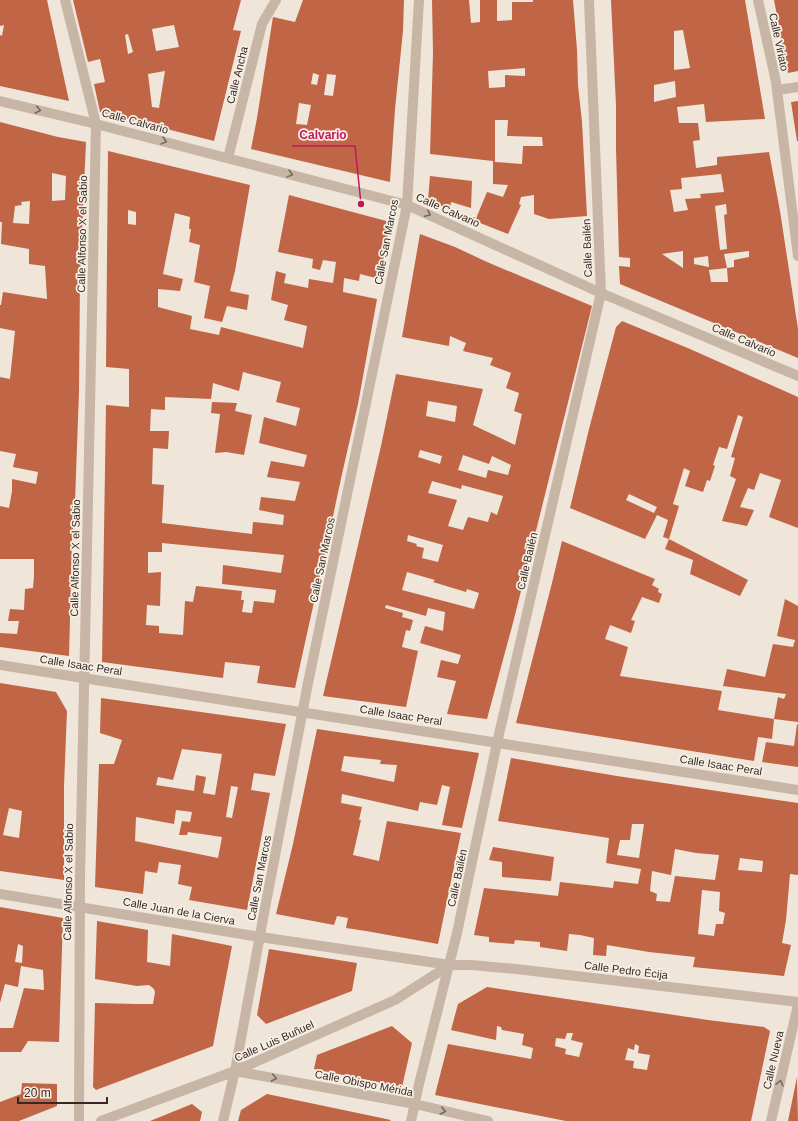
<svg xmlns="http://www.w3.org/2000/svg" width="798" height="1121" font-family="Helvetica,sans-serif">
  <rect width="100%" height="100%" fill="#efe5d8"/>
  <path fill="#c06546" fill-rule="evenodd" d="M0 0H47L69 101 0 86V35L2 36 4 25 0 26Z
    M73 0H241L233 30 241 31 214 141 100 112 94 84 105 82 100 59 88 62ZM174 25 179 47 156 51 152 29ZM128 34 133 52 128 54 125 35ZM165 71 159 108 152 107 148 74Z
    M303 0H404L403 31 395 109 390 182 251 149 257 118 273 17 295 22ZM313 73 319 75 317 85 311 84ZM327 74 336 75 333 96 324 95ZM299 103 311 105 307 125 296 124Z
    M432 0H469L471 23 480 22V0H497V21L512 20V2H533V0H573L577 50 578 85 582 122 587 216 549 219 534 214V195L521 197 519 204 521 205 508 234 475 221 487 192 503 197 508 185 493 184V161L430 154 433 53ZM525 68V76L505 75V87L489 88 488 71ZM495 120H508L507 136 542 137 543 146H523L522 164 495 162Z
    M611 0H745L765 119 706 122 704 104 677 107 679 123H698L700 140 693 141 696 168 717 165V157L769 152 780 211 798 329V358L620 284 619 266 630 267V258L619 257 616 149V105ZM683 30 690 68 674 70V31ZM675 81 676 97 654 102V85ZM721 174 724 192 700 194 701 198 685 199 688 210 674 212 670 190 682 189 681 178ZM726 204 727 214 724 215 727 249 720 250 715 206ZM683 251V268L662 254 668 253ZM749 251V257L734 260V267L727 268 728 282H711L709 270 727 268 724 254ZM708 256 709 267 694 264V258Z
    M774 0H798V71L788 73Z
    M798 101V141H797L791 102Z
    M0 122 58 137 86 142 80 278 79 391 75 502 72 540 69 656 0 647V633L17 634 19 621H8L10 609 24 610 25 589 33 588 34 576V559H0V506L9 508 12 491V479L36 484 38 472 13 467 16 454 0 451V377L10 379 15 331 0 328V305H1L3 292 47 299 45 266 29 264V249L1 244 2 222H0ZM52 173 66 176 65 200 52 201ZM30 201 29 224 13 223 15 206 22 205 21 202Z
    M108 151 250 185 235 271 230 291 249 295 247 310 227 306 222 322 204 318 210 286 194 282 200 245 189 242 191 229H189L190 217 175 213 163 274 183 279 180 291 158 289V307L192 316 190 329 219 335 221 327 303 348 307 326 284 320 288 305 271 300 276 271 286 274 284 283 308 288 309 279 333 283 336 262 323 260 320 270 312 268 313 259 278 252 289 195 390 222 380 279 360 274 359 281 344 278 343 292 377 299 358 404 342 474 327 544 308 629 295 688 257 683 260 666 225 662 223 678 102 662 106 405 129 407V369L106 367ZM128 210 136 212V225L128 224ZM243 372 281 382 276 402 300 408 296 426 264 417 259 443 307 455 304 467 271 461 267 477 300 482 295 501 261 497 259 510 284 515 283 525 253 522 252 534 162 523 164 485 152 484 153 448 168 449 169 431H150L151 409 165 410V397L211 399 213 383 239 391ZM162 543 284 555 281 573 223 565 222 584 276 590 274 603 254 601 252 613 242 612 244 600H241L242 591 196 586 193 602 185 601 183 635 159 633V626L146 625 147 605 160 606 161 572 148 573V552H162Z
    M430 176 472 181 471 208 451 202 450 209 428 201Z
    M420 234 455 247 487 262 592 306 514 619 487 719 447 714 456 681 437 677 441 660 458 664 461 655 420 643 425 626 443 631 445 612 428 608 426 616 386 605 385 608 403 613 402 617 413 620 410 631 406 630 402 647 418 651 406 707 323 696 381 446 396 374 483 389 473 425 515 445 522 414 514 411 519 393 506 388 511 373 490 365 493 358 463 351 466 343 450 336 449 346 402 337ZM428 401 457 406 455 422 426 416ZM420 450 442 456 440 464 418 457ZM463 455 489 464 492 456 511 465 508 475 488 470 486 478 458 470ZM432 481 461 489 462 485 503 496 497 515 491 512 488 522 468 517 463 530 448 526 457 500 428 493ZM408 535 443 545 438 562 422 558 424 548 416 546 417 544 407 541ZM407 572 435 580 433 582 466 592 467 589 479 593 474 609 402 590Z
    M622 321 690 349 798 397V528L769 517 781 480 760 473 754 490 748 488 740 507 754 510 747 526 722 521 736 479 730 476 735 458 731 457 743 417 738 415 727 449 719 447 713 465 715 466 710 481 707 480 703 492 685 486 690 471 684 468 673 504 679 506 669 539 663 537 668 520 657 515 645 539 570 508 589 429 616 327ZM629 494 657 507 654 513 626 500Z
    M212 402 237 403 235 411 252 415 244 455 226 452 215 453 220 414 211 413Z
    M669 539 748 580 740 596 690 574 693 560 665 549Z
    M562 541 655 579 652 585 659 589 658 592 662 594 659 603 642 597 631 620 635 621 631 633 610 625 605 639 628 647 620 676 722 691 718 710 774 719 772 739 758 737 754 761 516 723 552 583Z
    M785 599 798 606V722L774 719 778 697 784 699 786 694 723 686 727 669 765 677 773 644 793 647 795 640 777 636Z
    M0 683 56 692 67 711 64 786V880L0 871ZM9 808 22 811 19 838 3 835Z
    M101 698 286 724 275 776 254 773 251 790 270 793 247 910 189 900 192 887 178 884 181 865 159 862 157 873 145 871 143 894 95 887 99 764H114L122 740 100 733ZM182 749 222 754 215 795 203 793 206 777 196 775 194 791 156 785 158 777 173 780ZM231 786 238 787 232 818 226 817ZM176 810 192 812 190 822 182 821 179 835H187L188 832 222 837 218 858 135 841 136 817 174 824Z
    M797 724 798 725V767L762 762 766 742 794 746Z
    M317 729 479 753 462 828 442 825 450 787 442 785 437 805 420 802 418 811 342 794 341 803 362 807 359 820H361L353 855 379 861 387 821 461 833 438 944 366 931 346 928 348 918 337 916 334 925 276 914 293 844ZM344 756 381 760 380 764 397 765 394 782 341 771Z
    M511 758 617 776 798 803V875L790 874 786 920 782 943 791 945 784 976 693 967 695 957 649 952 607 945 606 956 593 955 594 938 580 935 569 934 567 951 540 947V942L515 940 514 944 489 942V937L474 935 484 888 558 896 560 882 613 888 614 881 638 884 641 869 606 863 609 838 498 821ZM632 824H644L639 858 617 855 620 840H630ZM675 849 696 853 719 855 715 880 675 876 670 902 656 901 657 894 650 891 652 871 671 875ZM740 858 763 861 762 872 738 870ZM702 890 720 892 719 911 725 913 723 924H716L714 936 698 934Z
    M493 847 554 857 551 881 502 877V862L489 860Z
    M0 907 63 918 59 1042 28 1041 21 1052H0V1028H13L24 988 44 990 43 970 21 966 18 987 5 984 0 1003ZM18 944 23 946 22 963 15 962Z
    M97 921 148 930 147 962 170 966 172 934 232 946 213 1046 96 1090 93 1087 95 1003 137 1004H153L155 992 154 989 149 985 137 986 95 979Z
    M269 949 357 963 352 991 266 1024 257 1015Z
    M487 987 708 1020 764 1027 770 1031 751 1121H566L435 1095 448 1044 531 1059 533 1048 522 1045 524 1034 502 1030 501 1027 497 1026 496 1040 451 1030 458 1004ZM567 1033H573L571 1040 583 1043 579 1057 565 1054 566 1049 555 1046 556 1038 565 1039ZM635 1044 639 1046 638 1053 650 1055 647 1070 633 1068 634 1061 625 1060 628 1048 634 1050Z
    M392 1026 412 1043 402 1087 314 1069 317 1055Z
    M797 1077 798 1121H788Z
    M22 1083 57 1084V1106L19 1121H0V1102L21 1094Z
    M267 1094 391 1120 390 1121H238L241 1110Z
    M192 1104 202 1112 200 1121H150Z"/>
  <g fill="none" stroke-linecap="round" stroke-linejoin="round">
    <path stroke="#c7b5a5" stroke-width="10" d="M65 0 96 124 80 877 79 1121
      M758 0 776 82 798 256
      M777 90 798 87
      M0 101 96 124 407 205 601 293 798 376
      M228 158 262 24 276 0
      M0 665 798 790
      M0 894 260 937 450 965H471L516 969 798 1002
      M235 1071 415 1104 488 1121
      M101 1121 235 1071 395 1000 450 965
      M223 1121 235 1071 265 908 308 683 407 205 419 0
      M411 1121 419 1084 457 933 497 743 601 293 589 0
      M771 1121 798 1005"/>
  </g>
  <defs><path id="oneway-chevron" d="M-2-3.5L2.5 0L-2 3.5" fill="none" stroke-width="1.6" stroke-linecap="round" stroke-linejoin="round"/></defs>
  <g stroke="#76695f">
    <use href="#oneway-chevron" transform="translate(38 110) rotate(13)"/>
    <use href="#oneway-chevron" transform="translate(164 141) rotate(15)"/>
    <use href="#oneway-chevron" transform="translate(290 174) rotate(15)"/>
    <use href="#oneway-chevron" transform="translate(428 214) rotate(25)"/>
    <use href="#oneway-chevron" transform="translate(274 1078) rotate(11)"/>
    <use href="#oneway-chevron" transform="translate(780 1083) rotate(-77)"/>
    <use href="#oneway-chevron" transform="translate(443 1111) rotate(13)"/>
  </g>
  <g text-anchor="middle" stroke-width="3.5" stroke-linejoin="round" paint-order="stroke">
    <g font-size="11" fill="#332a26" stroke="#f8efe4">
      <text transform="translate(779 42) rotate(78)" y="4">Calle Viriato</text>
      <text transform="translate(237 75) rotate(-76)" y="4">Calle Ancha</text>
      <text transform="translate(135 121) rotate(15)" y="4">Calle Calvario</text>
      <text transform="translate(448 210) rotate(24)" y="4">Calle Calvario</text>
      <text transform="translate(82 234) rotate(-89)" y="4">Calle Alfonso X el Sabio</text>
      <text transform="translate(386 242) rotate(-79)" y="4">Calle San Marcos</text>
      <text transform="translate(587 248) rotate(-92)" y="4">Calle Bailén</text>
      <text transform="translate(744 340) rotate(23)" y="4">Calle Calvario</text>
      <text transform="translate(75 558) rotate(-89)" y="4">Calle Alfonso X el Sabio</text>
      <text transform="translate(322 560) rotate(-78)" y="4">Calle San Marcos</text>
      <text transform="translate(527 561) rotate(-77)" y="4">Calle Bailén</text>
      <text transform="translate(81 665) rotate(9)" y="4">Calle Isaac Peral</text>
      <text transform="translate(401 715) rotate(9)" y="4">Calle Isaac Peral</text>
      <text transform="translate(721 765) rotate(9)" y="4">Calle Isaac Peral</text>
      <text transform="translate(259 878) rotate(-79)" y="4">Calle San Marcos</text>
      <text transform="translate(457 878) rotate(-78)" y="4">Calle Bailén</text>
      <text transform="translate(68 882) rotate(-89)" y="4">Calle Alfonso X el Sabio</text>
      <text transform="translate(179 911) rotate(10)" y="4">Calle Juan de la Cierva</text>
      <text transform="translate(626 970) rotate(7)" y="4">Calle Pedro Écija</text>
      <text transform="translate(274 1041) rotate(-24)" y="4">Calle Luis Buñuel</text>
      <text transform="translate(773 1060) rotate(-77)" y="4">Calle Nueva</text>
      <text transform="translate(364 1083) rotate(11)" y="4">Calle Obispo Mérida</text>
    </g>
  </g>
  <path fill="none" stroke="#c2185b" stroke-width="1.5" d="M361 204L355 146H292"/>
  <circle fill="#c2185b" stroke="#f8efe4" stroke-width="1.5" cx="361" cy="204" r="4"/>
  <g font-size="12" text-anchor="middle" font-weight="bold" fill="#c2185b" stroke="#f8efe4" stroke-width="3.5" stroke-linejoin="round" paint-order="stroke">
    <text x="323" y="139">Calvario</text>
  </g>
  <path d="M18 1097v6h89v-6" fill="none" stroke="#332a26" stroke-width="2"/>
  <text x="24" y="1097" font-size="12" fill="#332a26" stroke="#f8efe4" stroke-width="3" paint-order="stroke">20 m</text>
</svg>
